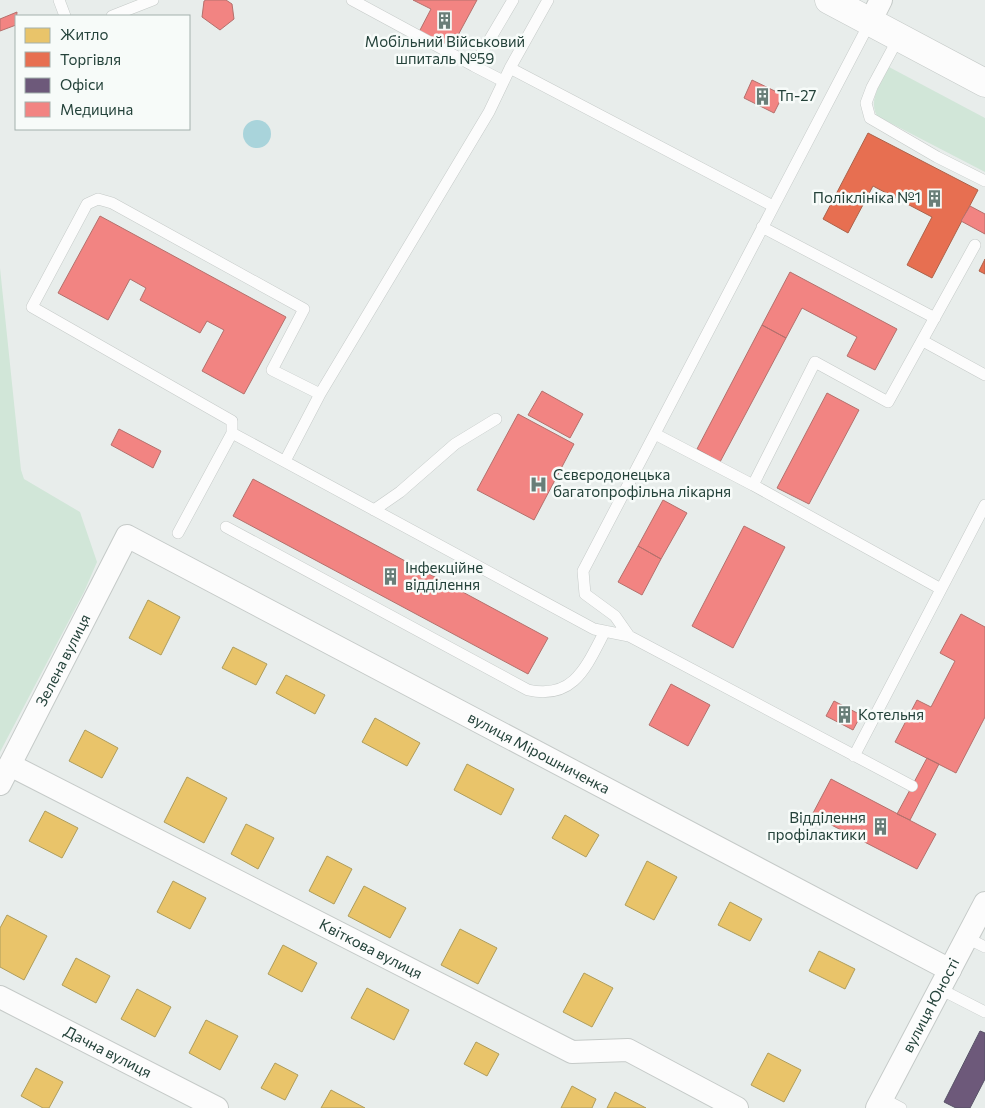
<svg xmlns="http://www.w3.org/2000/svg" width="985" height="1108" font-family="Commissioner,sans-serif">
  <rect width="100%" height="100%" fill="#e8edeb"/>
  <path fill="#d1e6d8" d="M889 67 985 118V172L877 116C868 99 881 83 889 67Z
    M0 268 21 470 24 479 80 512 97 562 84 592 0 752Z"/>
  <path fill="#a9d4db" d="M243 134a14 14 0 1 1 28 0a14 14 0 1 1-28 0Z"/>
  <path fill="#e9c46a" stroke="#ae9d5c" d="M148 600 180 617 161 655 129 638Z
    M233 647 267 664 256 685 222 668Z
    M286 675 325 695 315 714 276 693Z
    M375 718 420 743 407 766 362 742Z
    M85 730 118 748 102 778 69 761Z
    M467 764 514 789 501 815 454 790Z
    M187 777 227 798 204 843 164 822Z
    M45 811 78 828 62 858 29 841Z
    M565 815 599 835 586 857 552 838Z
    M246 824 274 838 258 869 231 854Z
    M327 856 352 869 334 904 309 891Z
    M647 861 677 877 654 920 625 905Z
    M173 881 206 898 190 929 157 912Z
    M364 886 406 908 390 938 348 916Z
    M730 902 762 919 750 941 718 925Z
    M7 915 47 936 24 980 0 967V928Z
    M460 929 497 948 478 984 441 965Z
    M283 945 317 963 302 992 268 974Z
    M819 951 855 969 845 989 809 971Z
    M76 958 110 976 96 1003 62 985Z
    M584 973 613 988 592 1027 563 1012Z
    M367 988 409 1010 394 1040 351 1018Z
    M137 989 171 1007 155 1037 121 1019Z
    M206 1020 238 1036 220 1070 189 1053Z
    M476 1042 499 1054 487 1076 464 1064Z
    M768 1053 801 1070 784 1102 751 1085Z
    M275 1063 298 1075 285 1100 261 1088Z
    M36 1068 63 1082 49 1108H43L21 1096Z
    M572 1086 596 1099 592 1108H561Z
    M331 1090 365 1108H321Z
    M615 1092 646 1108H607Z"/>
  <path fill="#e76f51" stroke="#ac624a" d="M868 133 978 190 932 278 907 265 932 217 873 186 848 233 823 219Z
    M985 259V274L979 271Z"/>
  <path fill="#6d597a" stroke="#575267" d="M980 1031 985 1033V1079L970 1108H956L944 1102Z"/>
  <path fill="#f28482" stroke="#b4706c" d="M206 0H226L232 4 234 19 220 30 202 17 204 1Z
    M413 0H477L450 50 419 32 431 9Z
    M17 12 16 25 0 31V19Z
    M752 80 783 95 774 113 744 98Z
    M970 206 985 214V234L961 221Z
    M100 216 286 317 244 394 202 371 224 330 207 321 200 333 140 300 146 288 130 279 108 320 58 293Z
    M790 272 897 329 875 370 847 356 857 337 802 308 786 338 762 325Z
    M762 325 786 338 720 462 697 449Z
    M542 391 583 414 570 438 528 415Z
    M827 393 859 410 809 504 777 488Z
    M518 414 574 444 534 520 477 490Z
    M119 429 161 451 153 468 111 445Z
    M253 479 548 638 528 674 233 516Z
    M663 500 687 513 661 559 638 546Z
    M744 526 785 547 733 648 692 626Z
    M638 546 661 559 642 595 618 582Z
    M961 614 985 627V717L956 773 895 742 917 700 931 707 955 661 940 653Z
    M671 684 710 705 688 746 649 725Z
    M834 701 861 715 853 730 826 716Z
    M927 758 939 764 910 820 897 814Z
    M831 779 936 834 917 869 812 815Z"/>
  <g fill="none" stroke-linecap="round" stroke-linejoin="round">
    <defs>
      <path id="service" d="M59 0 65 16
        M352 0 474 66 513 0
        M112 16 153 0
        M870 22 583 571 585 594 615 616 629 636 912 786
        M899 37 872 87 866 103 870 118 937 157 985 181
        M474 66 503 81
        M510 68 773 206
        M762 227 935 318
        M923 341 985 375
        M232 433V421L32 307 87 204 98 199 112 203 304 309 272 370 320 394
        M655 434 753 485 941 589
        M285 461 320 394 489 112 510 68 548 0
        M753 485 815 362 888 402 975 245
        M374 510 400 492 455 444 496 419
        M226 527 528 690C574 700 586 667 605 631
        M178 533 232 433 594 629 629 636
        M854 756 985 505
        M967 938 985 947
        M940 989 985 1012
        M882 1098 901 1108"/>
      <g id="minor">
        <path d="M870 22 881 0"/>
        <path id="s1" d="M10 765 572 1052 628 1050 737 1108"/>
        <path id="s2" d="M0 784 127 536 950 970"/>
        <path id="s3" d="M0 997 217 1108"/>
        <path id="s4" d="M877 1108 985 903"/>
      </g>
      <path id="tertiary" d="M829 0 985 83"/>
    </defs>
    <use href="#service" stroke="#c5cac8" stroke-width="12"/>
    <use href="#minor" stroke="#c5cac8" stroke-width="24"/>
    <use href="#tertiary" stroke="#c5cac8" stroke-width="29"/>
    <use href="#service" stroke="#fcfcfc" stroke-width="11"/>
    <use href="#minor" stroke="#fcfcfc" stroke-width="22"/>
    <use href="#tertiary" stroke="#fcfcfc" stroke-width="28"/>
  </g>
  <defs>
    <symbol id="building-bare" viewBox="-9 -9 18 18"><path d="M-4-6H4V6H1V3H-1V6H-4ZM-2.5-4.3h1.7v1.8h-1.7ZM.8-4.3h1.7v1.8H.8ZM-2.5-1h1.7V.8h-1.7ZM.8-1h1.7V.8H.8Z" fill="#697e78" stroke="#f7fbf9" stroke-width="2.5" paint-order="stroke"/></symbol>
    <symbol id="hospital-bare" viewBox="-9 -9 18 18"><path d="M-5-5h3v3.5h4V-5h3V5h-3V1.5h-4V5h-3Z" fill="#697e78" stroke="#f7fbf9" stroke-width="2.5" paint-order="stroke"/></symbol>
  </defs>
  <g fill-rule="evenodd">
    <use href="#building-bare" x="432" y="8" width="25" height="25"/>
    <use href="#building-bare" x="750" y="84" width="25" height="25"/>
    <use href="#building-bare" x="922" y="186" width="25" height="25"/>
    <use href="#hospital-bare" x="526" y="472" width="25" height="25"/>
    <use href="#building-bare" x="378" y="564" width="25" height="25"/>
    <use href="#building-bare" x="832" y="702" width="25" height="25"/>
    <use href="#building-bare" x="868" y="814" width="25" height="25"/>
  </g>
  <g text-anchor="middle" stroke-width="5" stroke-linejoin="round" paint-order="stroke">
    <g font-size="15" fill="#24423a" stroke="#f7fbf9" text-anchor="start">
      <text x="445" y="47" text-anchor="middle">Мобільний Військовий<tspan x="445" dy="17">шпиталь №59</tspan></text>
      <text x="777" y="101">Тп-27</text>
      <text x="921" y="203" text-anchor="end">Поліклініка №1</text>
      <text x="553" y="480">Сєвєродонецька<tspan x="553" dy="17">багатопрофільна лікарня</tspan></text>
      <text x="405" y="573">Інфекційне<tspan x="405" dy="17">відділення</tspan></text>
      <text x="858" y="720">Котельня</text>
      <text x="866" y="823" text-anchor="end">Відділення<tspan x="866" dy="17">профілактики</tspan></text>
    </g>
    <g font-size="15" fill="#24423a" stroke="#f7fbf9">
      <text dy="5" stroke="none"><textPath href="#s2" startOffset="139">Зелена вулиця</textPath></text>
      <text dy="5" stroke="none"><textPath href="#s2" startOffset="744">вулиця Мірошниченка</textPath></text>
      <text dy="5" stroke="none"><textPath href="#s1" startOffset="405">Квіткова вулиця</textPath></text>
      <text dy="5" stroke="none"><textPath href="#s4" startOffset="116">вулиця Юності</textPath></text>
      <text dy="5" stroke="none"><textPath href="#s3" startOffset="121">Дачна вулиця</textPath></text>
    </g>
  </g>
  <rect x="15" y="15" width="175" height="115" fill="#f7fbf9" stroke="#a3b1ad"/>
  <rect x="25" y="28" width="25" height="15" fill="#e9c46a" stroke="#a3b1ad"/>
  <text x="60" y="40" font-size="15" fill="#24423a">Житло</text>
  <rect x="25" y="52" width="25" height="15" fill="#e76f51" stroke="#a3b1ad"/>
  <text x="60" y="65" font-size="15" fill="#24423a">Торгівля</text>
  <rect x="25" y="78" width="25" height="15" fill="#6d597a" stroke="#a3b1ad"/>
  <text x="60" y="90" font-size="15" fill="#24423a">Офіси</text>
  <rect x="25" y="102" width="25" height="15" fill="#f28482" stroke="#a3b1ad"/>
  <text x="60" y="115" font-size="15" fill="#24423a">Медицина</text>
</svg>
